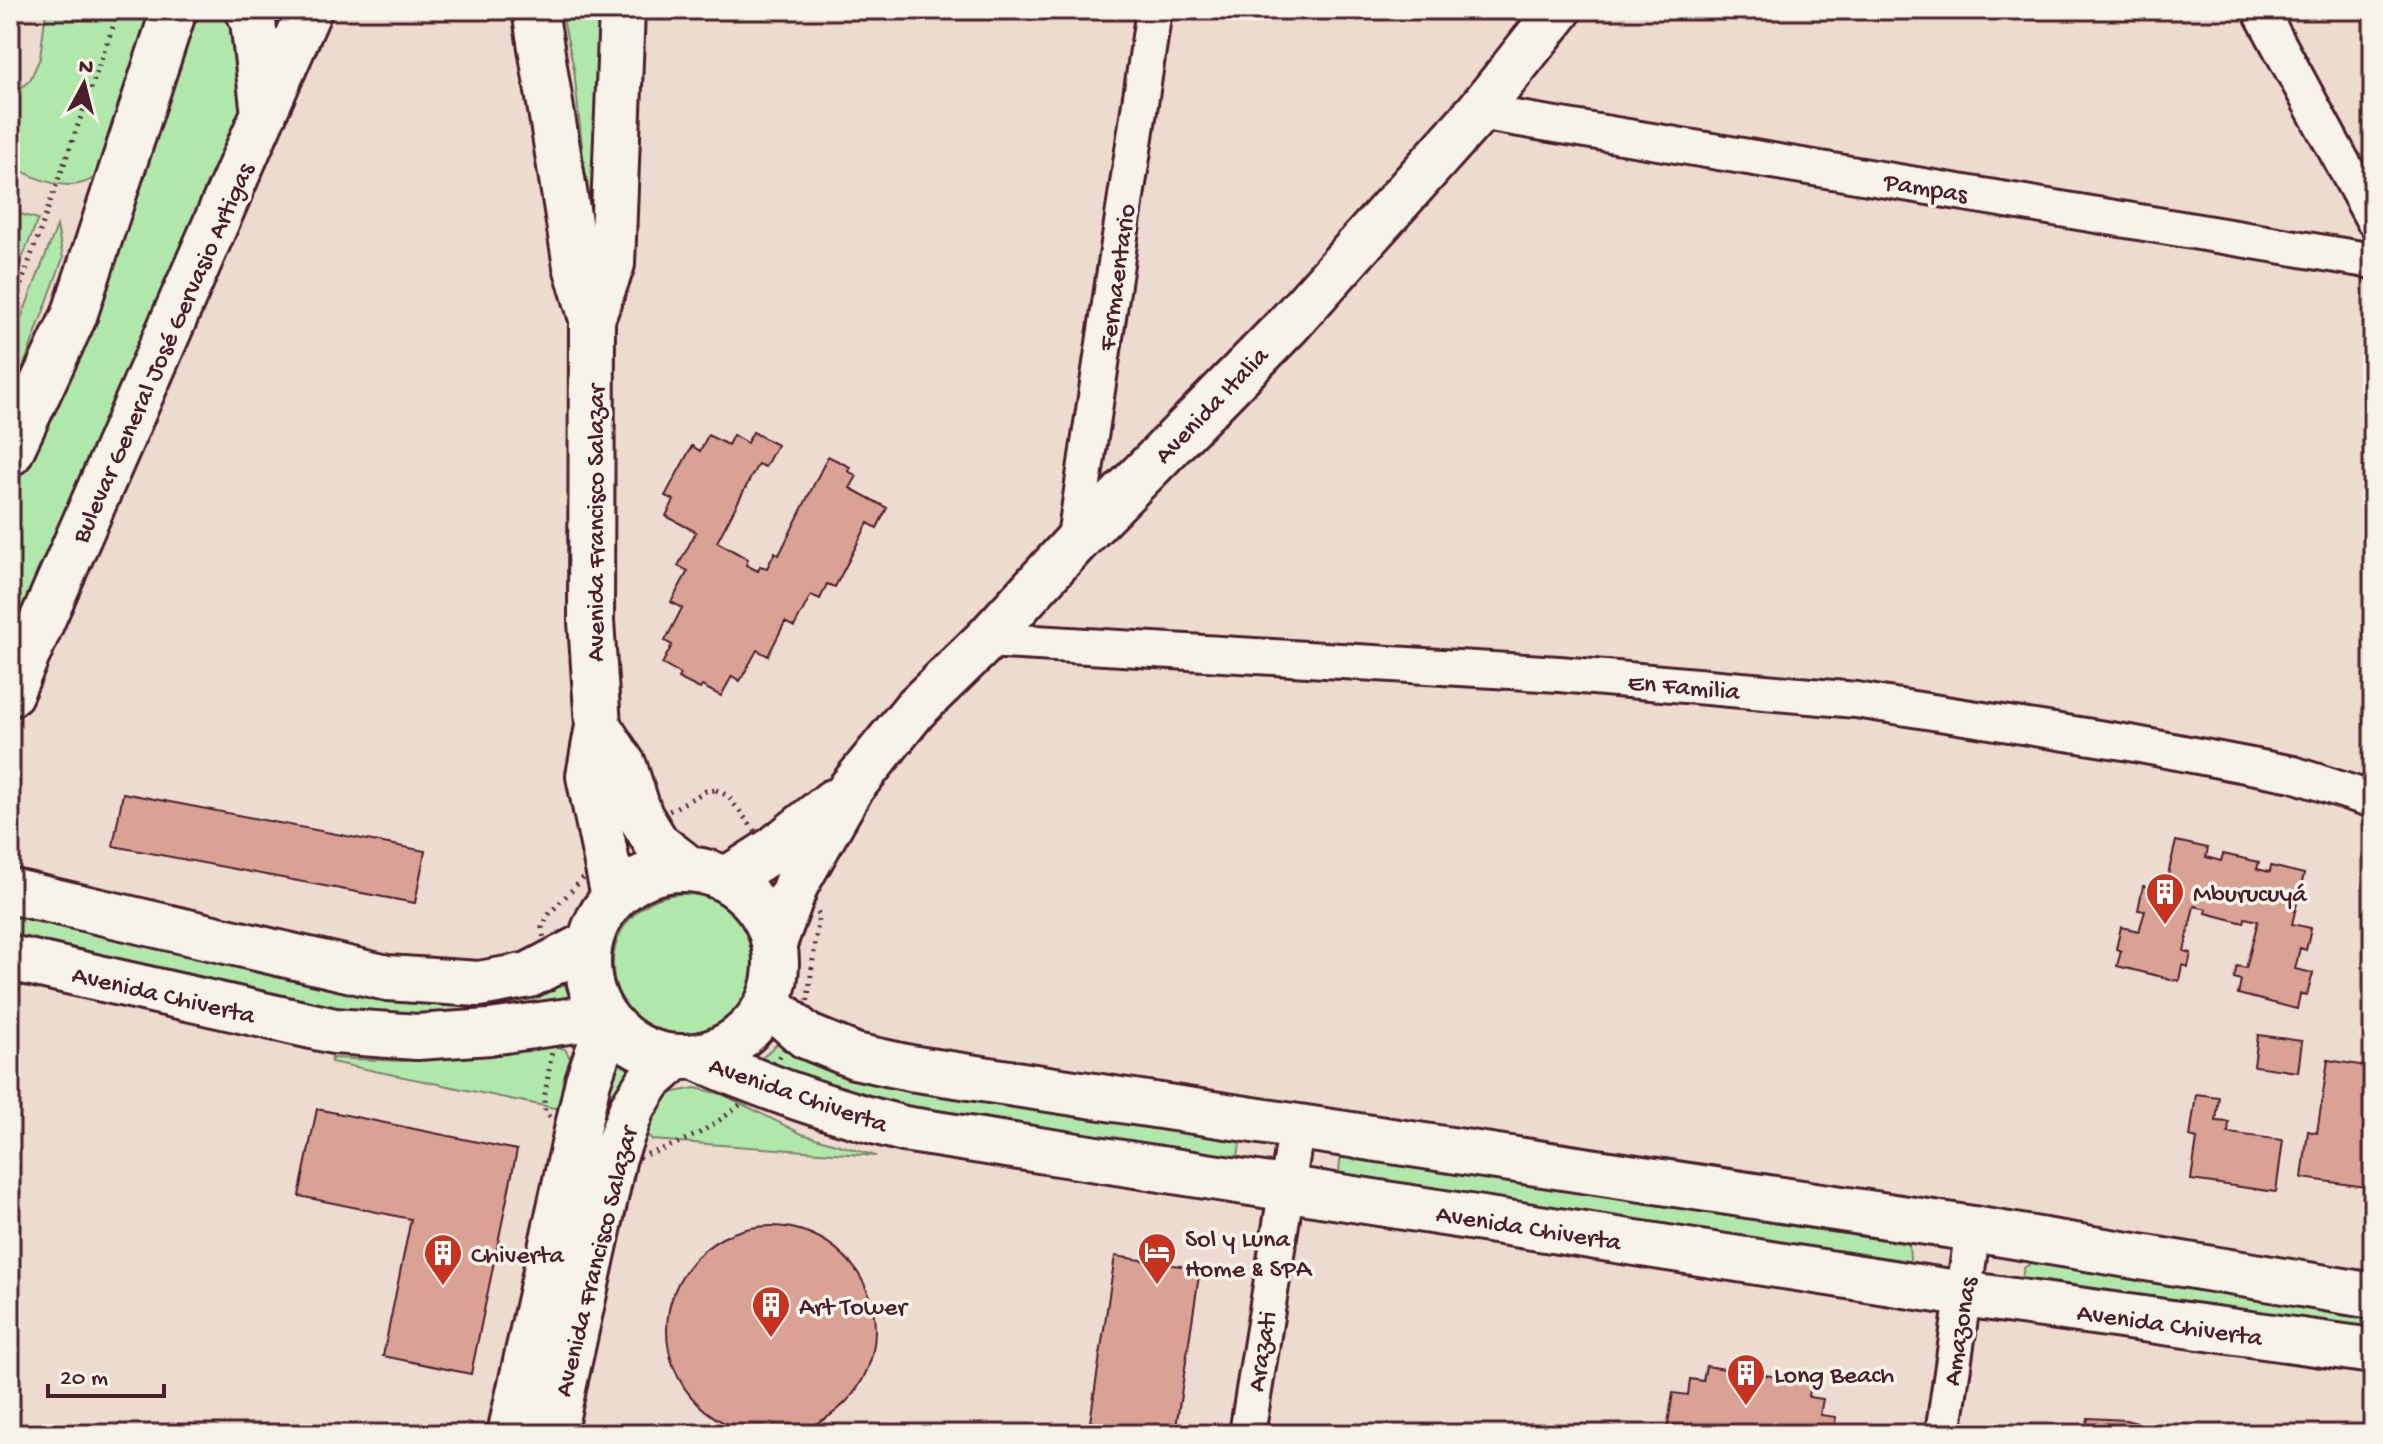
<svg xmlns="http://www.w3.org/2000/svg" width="2383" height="1444" font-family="'Gochi Hand',sans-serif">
  <rect width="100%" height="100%" fill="#eedbcf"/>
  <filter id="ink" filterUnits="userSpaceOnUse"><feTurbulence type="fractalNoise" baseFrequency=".0125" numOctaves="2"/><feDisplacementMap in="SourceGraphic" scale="16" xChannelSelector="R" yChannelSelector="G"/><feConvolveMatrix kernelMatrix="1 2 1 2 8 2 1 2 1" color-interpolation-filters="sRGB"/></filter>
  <g filter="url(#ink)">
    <path fill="#b0e8ac" stroke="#7d846c" stroke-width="2" d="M46 10H153L95 177C70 195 34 179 10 164V98L30 80 40 58Z
      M197 10H233L242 111 10 639V500L93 319Z
      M561 10H600L594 263 574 69Z
      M10 211 38 219 10 289Z
      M57 226 63 258 10 403V347Z
      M613 965a71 71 0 1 1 142 0a71 71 0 1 1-142 0Z
      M10 915 409 1003 502 1004 537 995 563 981 573 1006 414 1019 327 1008 10 939Z
      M542 1042 565 1049 574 1065 564 1110 331 1062 332 1058 402 1061 457 1057Z
      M778 1043 824 1064 1241 1137 1237 1162 892 1110 785 1072 761 1059Z
      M612 1059 635 1073 609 1111 599 1134Z
      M695 1088 722 1094 802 1134 876 1156 652 1140 645 1131 649 1111 670 1093Z
      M1341 1156 1909 1244 1910 1259 1906 1265 1338 1177Z
      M2031 1263 2373 1315V1336L2029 1285 2022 1278 2024 1268Z"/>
    <path fill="#daa295" stroke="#4a1f2b" stroke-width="2" d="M753 432 777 445 765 467 758 464 717 542 748 559 746 565 758 571 760 566 767 568 775 552 779 555 828 456 850 467 848 471 857 476 850 488 887 508 877 528 868 523 835 587 827 584 820 599 811 595 794 627 785 622 768 656 757 650 740 681 732 676 721 696 702 686 700 689 678 678 680 674 662 664 672 645 665 641 682 608 671 602 688 571 678 566 696 532 666 516 674 500 665 496 692 446 700 451 708 435 728 445 733 435 747 443Z
      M123 793 425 851 415 903 113 846Z
      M2176 841 2208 848 2206 857 2221 861 2223 854 2259 862 2257 869 2270 872 2271 866 2304 874 2292 924 2311 928 2306 950 2300 948 2295 969 2313 973 2307 995 2300 994 2297 1009 2238 994 2241 980 2234 978 2237 966 2246 968 2258 921 2245 918 2244 923 2206 913 2207 909 2194 906 2184 951 2191 953 2188 967 2182 965 2179 981 2117 966 2121 951 2116 949 2121 927 2139 931 2145 911 2138 910 2143 886 2164 891Z
      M2258 1035 2302 1041 2298 1072 2254 1066Z
      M2328 1060 2373 1067V1188L2302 1178 2308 1131 2317 1133Z
      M2196 1094 2219 1097 2216 1121 2229 1122 2228 1133 2283 1140 2276 1192 2191 1180 2197 1139 2190 1137Z
      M317 1109 517 1150 471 1374 383 1356 411 1219 299 1196Z
      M667 1330a104 104 0 1 1 208 0a104 104 0 1 1-208 0Z
      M1115 1256 1200 1269 1175 1434 1090 1422Z
      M1706 1366 1811 1382 1809 1397 1823 1399 1820 1415 1836 1417 1833 1434H1661L1662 1428 1667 1429 1673 1393 1688 1395 1690 1379 1703 1381Z
      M2088 1418 2126 1420 2158 1429 2157 1434H2056V1428L2064 1429 2065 1425 2086 1429Z"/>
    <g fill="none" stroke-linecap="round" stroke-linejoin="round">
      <defs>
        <path id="minor" d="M2260 10 2373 219
          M1478 112 2373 261
          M1074 544 1154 10
          M986 640 1559 674 1856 700 2130 743 2293 774 2373 800
          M1247 1434 1297 1125
          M1943 1434 1973 1229"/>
        <path id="tertiary" d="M535 10 576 266 592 319 591 621 598 726 589 776 614 897
          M592 319 612 264 622 10
          M598 726 624 766 640 816 657 844 688 868
          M588 963a94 94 0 1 1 188 0a94 94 0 1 1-188 0Z
          M727 879 774 849 833 802
          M10 891 387 978 479 984 529 975 590 943
          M775 941 796 884 851 788 915 709 986 640 1074 544 1287 326 1478 112 1559 10
          M10 958 334 1031 417 1037 490 1032 604 1016
          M769 1004 806 1036 855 1056 910 1068 1973 1229 2373 1296
          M696 1057C764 1087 832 1111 904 1129L1963 1294 2373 1351
          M510 1434 588 1081 608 1023
          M553 1434 614 1157 632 1108 650 1080 676 1057"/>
        <path id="secondary" d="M248 10 253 21 264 114
          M10 453 74 316 174 10
          M10 694 309 10"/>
      </defs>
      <use href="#minor" stroke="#4a1f2b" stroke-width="40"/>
      <use href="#tertiary" stroke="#4a1f2b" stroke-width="50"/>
      <use href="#secondary" stroke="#4a1f2b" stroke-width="50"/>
      <path stroke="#4a1f2b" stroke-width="5" stroke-dasharray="2 6" stroke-linecap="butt" d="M10 315 119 10
        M716 790 728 796 819 914 806 1013 778 1059 745 1101 723 1118 698 1134 662 1150 636 1157H614L575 1138 553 1121 545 1112 544 1100 557 1021 542 927 550 913 590 871 645 824 706 791Z"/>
      <use href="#minor" stroke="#f7f3e8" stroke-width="34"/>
      <use href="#tertiary" stroke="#f7f3e8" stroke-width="44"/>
      <use href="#secondary" stroke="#f7f3e8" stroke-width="44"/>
    </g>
  </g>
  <defs>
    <symbol id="building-pin" viewBox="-11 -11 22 30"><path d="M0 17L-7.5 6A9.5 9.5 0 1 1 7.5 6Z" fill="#c8321e" stroke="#f7f3e8"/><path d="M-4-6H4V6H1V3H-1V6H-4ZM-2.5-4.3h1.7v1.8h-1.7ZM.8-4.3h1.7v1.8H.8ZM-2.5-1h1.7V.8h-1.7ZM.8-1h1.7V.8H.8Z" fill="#fff"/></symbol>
    <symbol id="hotel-pin" viewBox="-11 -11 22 30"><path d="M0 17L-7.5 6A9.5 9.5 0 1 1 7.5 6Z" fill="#c8321e" stroke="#f7f3e8"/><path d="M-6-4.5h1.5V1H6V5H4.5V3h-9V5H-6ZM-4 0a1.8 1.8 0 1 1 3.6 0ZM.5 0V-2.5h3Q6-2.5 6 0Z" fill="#fff"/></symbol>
  </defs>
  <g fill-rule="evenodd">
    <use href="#building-pin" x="2143" y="870" width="44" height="60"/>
    <use href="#hotel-pin" x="1135" y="1230" width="44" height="60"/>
    <use href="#building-pin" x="421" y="1231" width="44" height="60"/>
    <use href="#building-pin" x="749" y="1283" width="44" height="60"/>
    <use href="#building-pin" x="1724" y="1351" width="44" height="60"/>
  </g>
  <g text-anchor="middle" stroke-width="7" stroke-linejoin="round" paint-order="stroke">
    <g font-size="26" fill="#4a1f2b" stroke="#f7f3e8">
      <text transform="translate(1926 186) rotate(9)" y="9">Pampas</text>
      <text transform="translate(1115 277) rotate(-82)" y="9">Fermaentario</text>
      <text transform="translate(161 352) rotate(-66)" y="9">Bulevar General José Gervasio Artigas</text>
      <text transform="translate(1210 404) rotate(-46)" y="9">Avenida Italia</text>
      <text transform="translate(594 523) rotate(-90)" y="9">Avenida Francisco Salazar</text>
      <text transform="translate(1684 685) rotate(5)" y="9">En Familia</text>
      <text transform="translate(164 993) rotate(13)" y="9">Avenida Chiverta</text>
      <text transform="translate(799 1093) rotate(19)" y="9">Avenida Chiverta</text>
      <text transform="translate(1529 1226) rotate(9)" y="9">Avenida Chiverta</text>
      <text transform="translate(594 1261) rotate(-76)" y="9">Avenida Francisco Salazar</text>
      <text transform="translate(2170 1323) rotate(8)" y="9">Avenida Chiverta</text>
      <text transform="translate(1958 1331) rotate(-81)" y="9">Amazonas</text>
      <text transform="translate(1260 1351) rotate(-81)" y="9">Arazati</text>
    </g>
    <g font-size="26" fill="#4a1f2b" stroke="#f7f3e8" text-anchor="start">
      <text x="2193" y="901">Mburucuyá</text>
      <text x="1185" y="1246">Sol y Luna<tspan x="1185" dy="30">Home &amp; SPA</tspan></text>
      <text x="471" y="1262">Chiverta</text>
      <text x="799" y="1314">Art Tower</text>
      <text x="1774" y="1382">Long Beach</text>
    </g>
  </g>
  <rect width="2383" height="1444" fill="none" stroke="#f7f3e8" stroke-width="40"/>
  <rect x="20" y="20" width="2343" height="1404" fill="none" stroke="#4a1f2b" stroke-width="3" filter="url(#ink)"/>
  <g transform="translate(84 84) rotate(7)" stroke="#f7f3e8" stroke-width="6" paint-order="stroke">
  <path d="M0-6L14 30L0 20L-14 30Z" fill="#4a1f2b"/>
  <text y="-12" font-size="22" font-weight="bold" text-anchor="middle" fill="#4a1f2b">N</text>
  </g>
  <path d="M48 1384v12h116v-12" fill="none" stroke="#4a1f2b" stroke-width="4"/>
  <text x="60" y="1384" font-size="24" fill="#4a1f2b" stroke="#f7f3e8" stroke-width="6" paint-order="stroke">20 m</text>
</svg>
